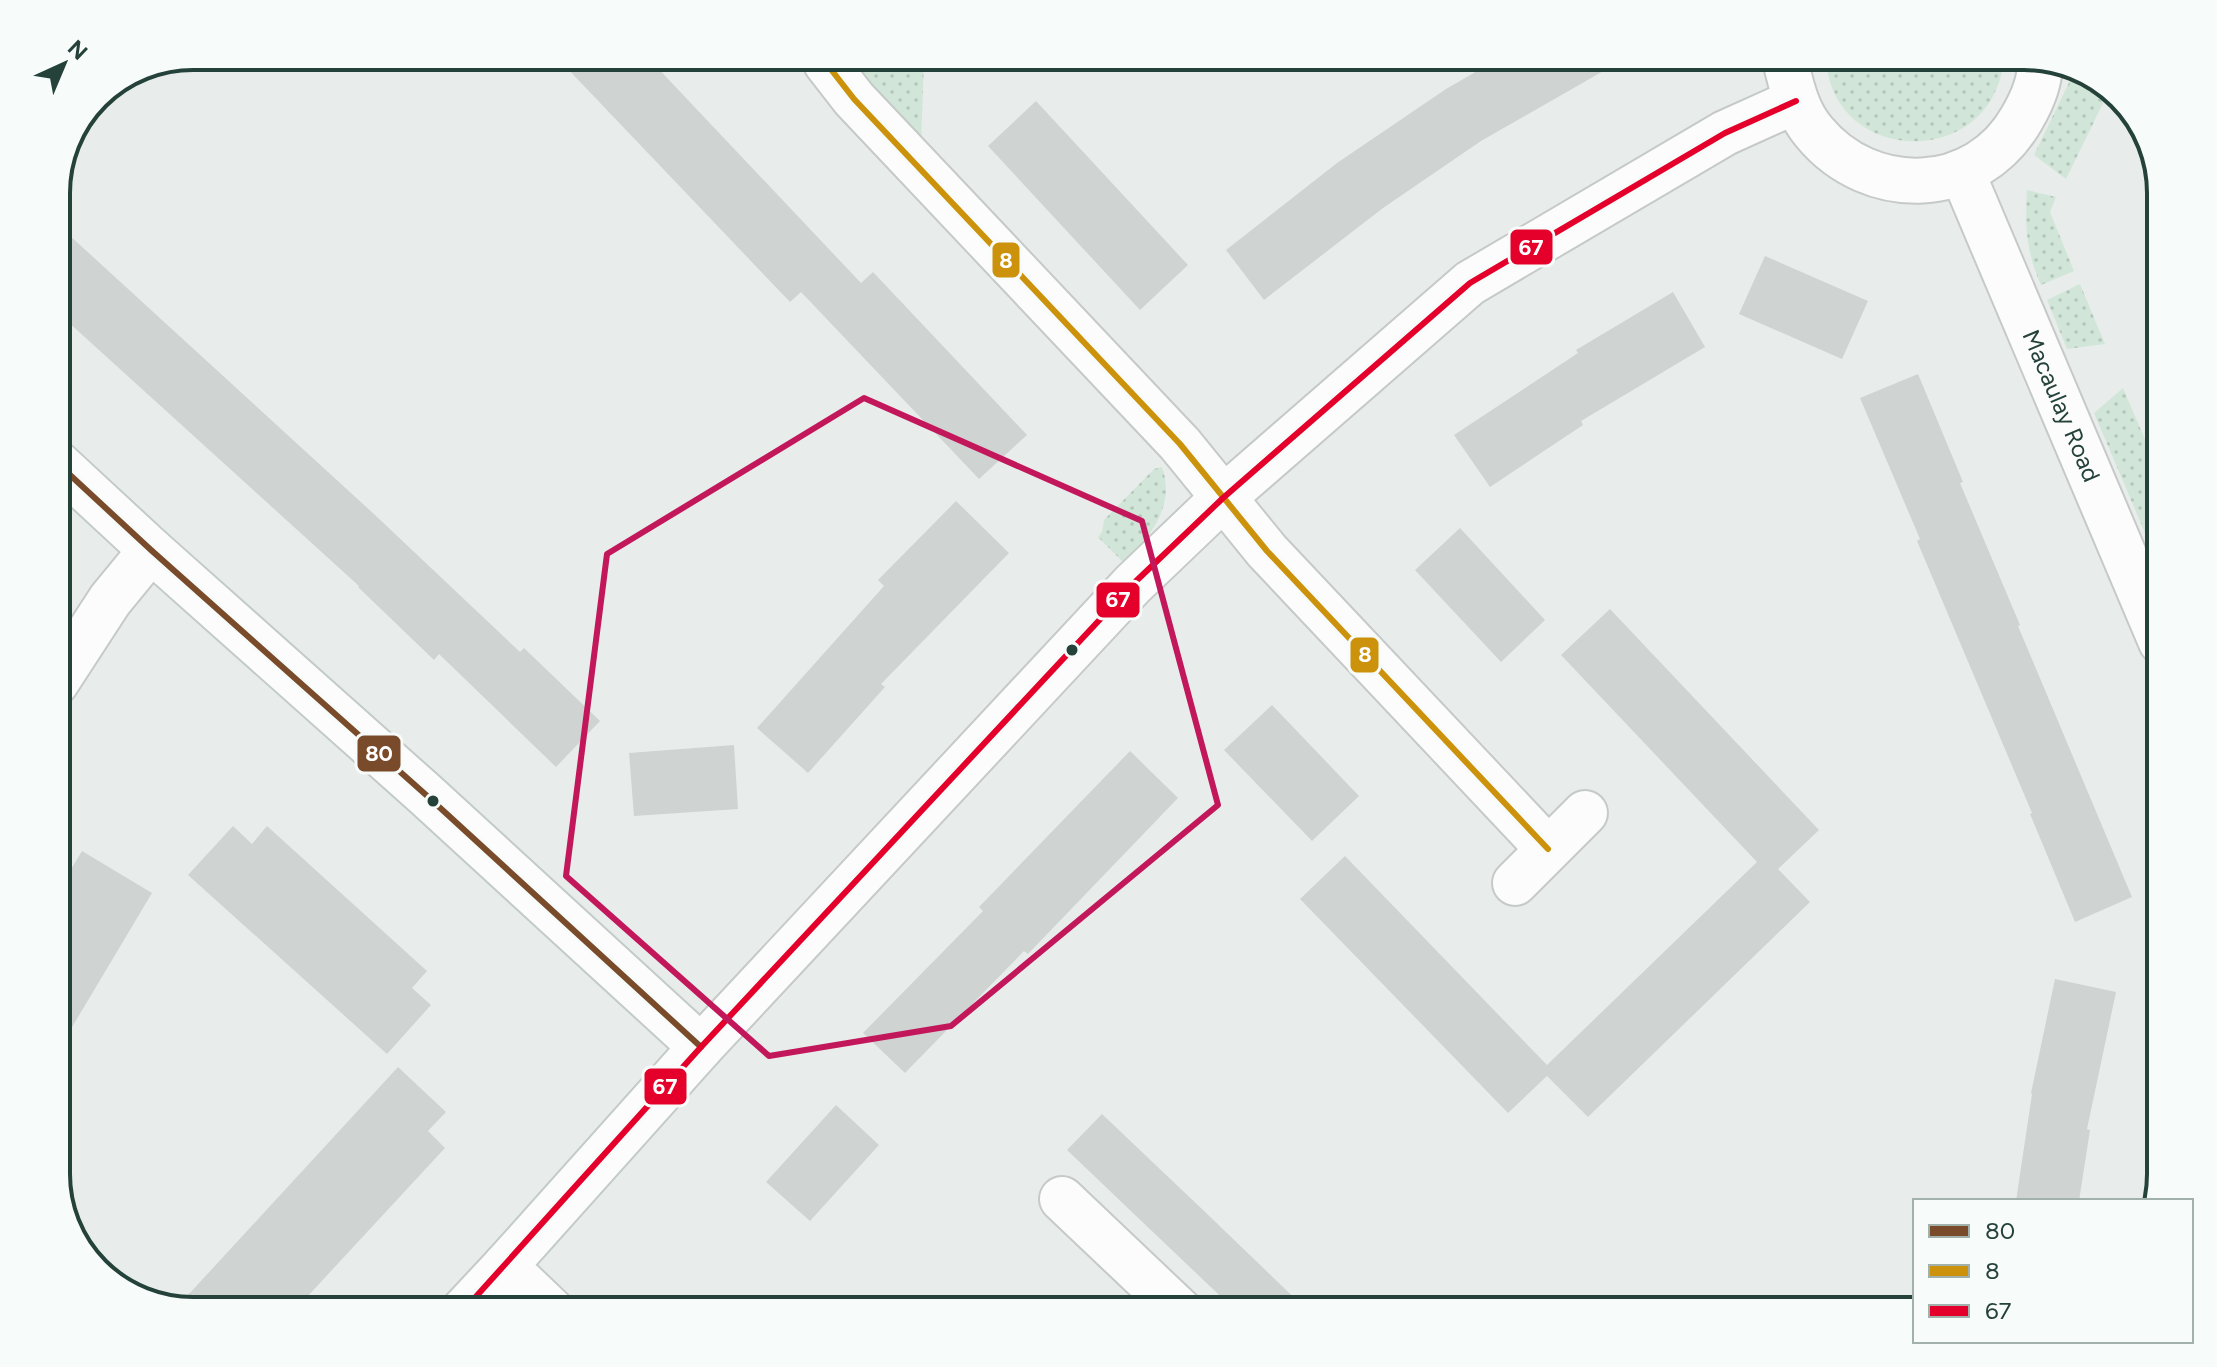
<svg xmlns="http://www.w3.org/2000/svg" width="2217" height="1367" font-family="Figtree,sans-serif">
  <defs>
    <pattern id="grass-dots" width="8" height="8" patternUnits="userSpaceOnUse" patternTransform="scale(2)"><rect width="8" height="8" fill="#d1e6d8"/><path d="M2 2h.1M6 6h.1" fill="none" stroke="#b3c6ba" stroke-width="1.8" stroke-linecap="round"/></pattern>
  </defs>
  <rect width="100%" height="100%" fill="#e8edeb"/>
  <path fill="url(#grass-dots)" d="M2004 56C1996 172 1830 167 1826 57Z
    M854 62H924L921 144 890 112Z
    M2075 70 2093 75 2109 91 2066 179 2034 155Z
    M2027 190 2056 197 2050 212 2074 271 2041 285C2026 251 2025 227 2027 190Z
    M2080 284 2105 344 2067 349 2047 300Z
    M2123 388 2161 477V554H2154L2094 413Z
    M1162 467C1176 507 1150 536 1124 563L1098 537 1102 532 1104 520 1154 469Z"/>
  <path fill="#cfd4d2" d="M1626 58 1481 141 1383 208 1264 300 1226 250 1337 163 1446 89 1498 59Z
    M653 63 861 283 873 272 1027 435 979 479 801 292 790 302 563 64Z
    M1036 101 1188 265 1140 310 988 146Z
    M56 223 375 515 520 652 524 648 600 721 556 767 439 654 434 660 358 587 359 586 56 311Z
    M1765 256 1868 301 1842 359 1739 314Z
    M1673 292 1705 347 1581 421 1583 425 1490 487 1454 435 1578 353 1576 350Z
    M1918 374 1963 482 1960 483 2020 625 2018 626 2132 897 2075 922 2030 814 2032 813 1917 541 1920 539 1860 398Z
    M956 501 1009 553 881 684 885 687 808 773 757 728 884 586 878 580Z
    M1460 528 1545 620 1501 662 1415 570Z
    M1610 609 1819 830 1778 869 1810 902 1588 1117 1547 1076 1508 1113 1300 899 1345 856 1547 1065 1757 862 1561 655Z
    M1272 705 1359 796 1312 841 1224 750Z
    M734 745 738 809 634 816 629 753Z
    M1130 751 1178 798 1028 954 1024 951 905 1073 863 1033 983 911 979 907Z
    M233 826 252 844 267 826 427 971 412 988 431 1005 387 1054 188 875Z
    M82 851 152 893 56 1054V894Z
    M2055 979 2116 992 2087 1129 2090 1130 2079 1201H2016L2032 1094 2031 1093Z
    M398 1067 446 1112 428 1131 445 1148 294 1311H193L177 1307Z
    M836 1105 879 1145 810 1221 766 1182Z
    M1102 1114 1203 1210 1308 1311H1236L1134 1214 1067 1150Z"/>
  <g fill="none" stroke-linecap="round" stroke-linejoin="round">
    <defs>
      <g id="street">
        <path d="M1787 57 1786 64C1792 88 1797 112 1814 132 1870 200 1977 198 2022 118 2032 101 2041 81 2040 60"/>
        <path d="M826 63 854 99 1180 444 1267 551 1548 849"/>
        <path id="s1" d="M1962 172 2161 642"/>
        <path d="M56 683 110 600 151 550"/>
        <path d="M1515 883 1585 813"/>
        <path d="M701 1047 1133 584 1223 498 1470 283 1725 133 1796 101"/>
        <path d="M1062 1199 1180 1311"/>
        <path d="M463 1311 505 1266"/>
      </g>
      <path id="secondary" d="M56 462 151 550 425 794 701 1047 505 1266 552 1311"/>
    </defs>
    <use href="#street" stroke="#c5cac8" stroke-width="48"/>
    <use href="#secondary" stroke="#c3cbc8" stroke-width="48"/>
    <use href="#street" stroke="#fcfcfc" stroke-width="44"/>
    <use href="#secondary" stroke="#fcfcfc" stroke-width="44"/>
    <defs>
      <path id="bus-1" d="M56 462 151 550 425 794 701 1047"/>
      <path id="bus-2" d="M826 63 854 99 1180 444 1267 551 1548 849"/>
      <path id="bus-3" d="M463 1311 701 1047 1133 584 1223 498 1470 283 1725 133 1796 101"/>
    </defs>
    <use href="#bus-1" stroke="#f7fbf9" stroke-width="12"/>
    <use href="#bus-2" stroke="#f7fbf9" stroke-width="12"/>
    <use href="#bus-3" stroke="#f7fbf9" stroke-width="12"/>
    <use href="#bus-1" stroke="#7a4b2a" stroke-width="6"/>
    <use href="#bus-2" stroke="#cd920c" stroke-width="6"/>
    <use href="#bus-3" stroke="#e4002b" stroke-width="6"/>
  </g>
  <path fill="none" stroke="#c2185b" stroke-width="6" stroke-linejoin="round" d="M864 398 1142 521 1218 805 951 1026 769 1056 566 876 607 554Z"/>
  <g fill="#24423a" stroke="#f7fbf9" stroke-width="3">
    <circle cx="1072" cy="650" r="7"/>
    <circle cx="433" cy="801" r="7"/>
  </g>
  <g text-anchor="middle" stroke-width="6" stroke-linejoin="round" paint-order="stroke">
    <g font-size="24" fill="#24423a" stroke="#f7fbf9">
      <text dy="8" stroke="none"><textPath href="#s1" startOffset="254">Macaulay Road</textPath></text>
    </g>
  </g>
  <path d="M0 0H2217V1367H0ZM193 70H2024A123 123 0 0 1 2147 193V1174A123 123 0 0 1 2024 1297H193A123 123 0 0 1 70 1174V193A123 123 0 0 1 193 70Z" fill="#f7fbf9" fill-rule="evenodd"/>
  <path fill="none" stroke="#24423a" stroke-width="4" d="M193 70H2024A123 123 0 0 1 2147 193V1174A123 123 0 0 1 2024 1297H193A123 123 0 0 1 70 1174V193A123 123 0 0 1 193 70Z"/>
  <g stroke="#f7fbf9" stroke-width="3">
    <rect x="1509" y="228" width="45" height="38" rx="8" fill="#e4002b"/>
    <rect x="991" y="241" width="30" height="38" rx="8" fill="#cd920c"/>
    <rect x="1095" y="581" width="46" height="38" rx="8" fill="#e4002b"/>
    <rect x="1349" y="636" width="31" height="38" rx="8" fill="#cd920c"/>
    <rect x="356" y="734" width="46" height="39" rx="8" fill="#7a4b2a"/>
    <rect x="643" y="1067" width="45" height="39" rx="8" fill="#e4002b"/>
  </g>
  <g font-size="22" text-anchor="middle" font-weight="bold" fill="#fff">
    <text x="1531" y="255">67</text>
    <text x="1006" y="268">8</text>
    <text x="1118" y="607">67</text>
    <text x="1365" y="662">8</text>
    <text x="379" y="761">80</text>
    <text x="665" y="1094">67</text>
  </g>
  <rect x="1913" y="1199" width="280" height="144" fill="#f7fbf9" stroke="#a3b1ad" stroke-width="2"/>
  <rect x="1929" y="1225" width="40" height="12" fill="#7a4b2a" stroke="#a3b1ad" stroke-width="2"/>
  <text x="1985" y="1239" font-size="24" fill="#24423a">80</text>
  <rect x="1929" y="1265" width="40" height="12" fill="#cd920c" stroke="#a3b1ad" stroke-width="2"/>
  <text x="1985" y="1279" font-size="24" fill="#24423a">8</text>
  <rect x="1929" y="1305" width="40" height="12" fill="#e4002b" stroke="#a3b1ad" stroke-width="2"/>
  <text x="1985" y="1319" font-size="24" fill="#24423a">67</text>
  <g transform="translate(64 64) rotate(44)" stroke="#f7fbf9" stroke-width="6" paint-order="stroke">
  <path d="M0-6L14 30L0 20L-14 30Z" fill="#24423a"/>
  <text y="-12" font-size="22" font-weight="bold" text-anchor="middle" fill="#24423a">N</text>
  </g>
</svg>
